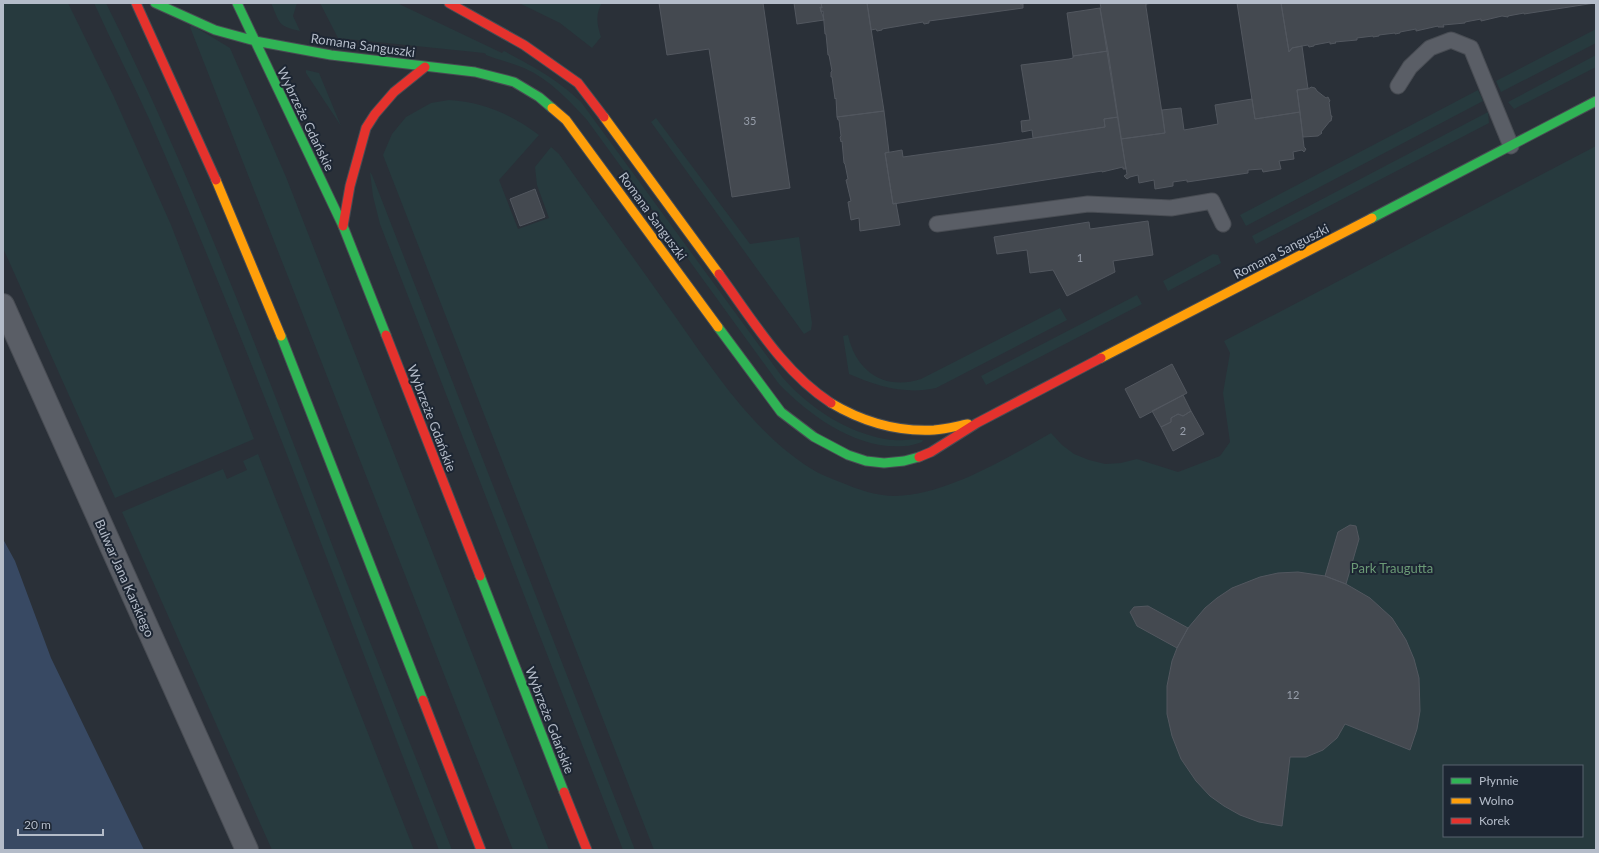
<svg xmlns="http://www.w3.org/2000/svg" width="1599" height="853" font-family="Lato,sans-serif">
  <rect width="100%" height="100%" fill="#2a3038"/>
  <path fill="#273a3e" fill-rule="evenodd" d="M3 3H68L114 97 171 225 254 439 115 498 3 248Z
    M94 3H106C194 180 264 366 334 550 373 651 413 750 452 850H439C344 607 256 362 151 123 133 83 112 43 94 3Z
    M271 3H297L293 16 300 31C277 26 280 23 271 3Z
    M320 3H397L502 53 504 51C534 67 556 78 581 102L783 378C810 408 846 432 885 439 898 442 910 438 923 440L922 442C916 444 910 446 904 446 857 450 810 416 779 384L587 120C569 100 549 79 524 68 512 63 499 60 486 55V54L484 53 338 38Z
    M519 3H602C595 14 597 25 601 37L592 48 560 23Z
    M192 25 230 48 286 177 549 850H513L190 27Z
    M1596 29V43L1501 92 1496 81Z
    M1596 55V67L1514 109 1508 102Z
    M306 70 319 73 341 126 306 73Z
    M1478 90 1483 101 1246 226 1240 215Z
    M449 100C483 102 513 115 539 135L499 180 518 229 549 218 537 185 535 167 551 147 559 154C593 202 628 250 662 298 705 357 747 428 810 468 819 474 830 478 840 482 857 489 876 496 895 496 947 495 1007 458 1051 433L1062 445 1074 454 1089 460 1105 464 1121 463 1137 459 1178 472 1220 456 1230 442 1223 393 1230 353 1224 341 1596 146V850H654L383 155 392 134 406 117 431 103ZM1444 766H1582V836H1444Z
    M1488 112 1489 123 1256 244 1252 236Z
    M656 118 750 244 799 237 812 323 811 330 804 334 651 122Z
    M370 172 372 175 635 850H623L380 224 373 196Z
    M1213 254 1218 255 1221 263 1168 291 1163 281Z
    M1137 295 1142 304 986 385 981 376Z
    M1060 308 1067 320 936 388C906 395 877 386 849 374L843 336 848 335C856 372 885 391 921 379Z
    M258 454 414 850H272L122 512 223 469 227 479 247 470 243 461Z"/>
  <path fill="#384963" d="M3 539 15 561 51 658 144 850H3Z"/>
  <path fill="#444950" stroke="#52575f" d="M659 3H763L790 188 732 197 709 49 667 55Z
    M794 3H821L822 8 820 7 824 20 797 24Z
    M821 3H867L884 111 837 117 836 98 835 99 832 77H831V72L832 71 829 55H828L826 34H825L823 11 821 12 820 7 822 8Z
    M867 3H1020L1021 5 1023 4V8L929 21V23L924 24 923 22 882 29V30L877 31 876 29 871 30Z
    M1100 3H1153L1146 4V7L1165 133 1121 139 1100 8H1101Z
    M1237 3H1281L1289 52 1292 48 1302 46 1308 89 1297 90 1300 112 1255 119Z
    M1281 3H1595L1524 14V13L1508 16V17L1502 16 1481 21V19L1465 22V23L1443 25 1444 27H1438V26L1416 31V29L1400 32V33L1395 34V33L1379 35V36L1373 37V36L1357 38V40L1335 42 1336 43 1330 44V42L1314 45V46L1309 47 1308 45 1302 46 1292 48 1289 52Z
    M1100 8 1108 51 1073 56 1067 13Z
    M1108 51 1118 117 1104 119 1105 127 1033 138 1032 130 1022 132 1021 121 1030 120 1021 65 1069 59 1073 58V56Z
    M1311 87 1315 88 1317 91 1326 98 1328 97 1330 101 1329 102 1331 116H1332L1331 121H1330L1321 132 1322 133 1318 136 1303 137 1297 90 1310 88Z
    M1252 99 1255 119 1300 112 1304 147 1306 149 1304 152 1302 150 1293 152 1294 159 1279 161 1281 169 1263 172 1262 169 1248 170V173L1187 182V180L1173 182V186L1155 189 1154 180 1139 183 1138 175 1130 177 1127 179 1124 176 1127 174 1121 139 1165 133 1162 110 1181 108 1184 130 1218 124 1215 105Z
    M884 111 889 152 885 153 893 204 896 203 900 225 860 231 859 218 851 220 848 202 851 201 846 180 848 179 845 164 844 163 842 141 841 142 840 137 841 136 839 120H838L837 117Z
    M1118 117 1126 169H1123V167L1102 172V171L893 204 885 153 902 150 903 157 996 144 1105 127 1104 119Z
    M535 189 545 217 520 226 510 199Z
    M1148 221 1153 255 1113 261 1115 272 1067 296 1053 270 1030 273 1027 250 997 254 994 237 1089 222 1090 229Z
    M1172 364 1187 393 1140 418 1125 389Z
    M1183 395 1191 411 1183 416 1178 414 1171 418V422L1161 427 1152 411Z
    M1191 411 1204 434 1173 451 1161 427 1171 422V418L1178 414 1183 416Z
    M1350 525 1356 526 1359 539 1346 584 1325 576 1338 532Z
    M1298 572 1325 576 1346 584 1370 598 1392 618 1406 640 1414 659 1419 678 1420 711 1417 729 1410 750 1345 724 1337 738 1323 750 1306 757H1290L1282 826 1259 822 1240 815 1224 806 1210 796 1196 781 1181 759 1172 736 1167 714V686L1172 661 1177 648 1188 628 1205 608 1217 598 1232 588 1260 577 1278 573Z
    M1148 606 1188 628 1177 648 1137 626 1130 612 1134 607Z"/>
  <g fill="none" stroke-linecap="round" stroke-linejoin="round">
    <defs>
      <path id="lane" d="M1398 86 1410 67 1430 48 1451 40 1471 48 1511 146
        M937 224 1088 204 1171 208 1212 201 1223 224"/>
      <path id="street" d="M3 305 247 850"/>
      <path id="fast" d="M155 3 215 30 255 41 331 55 475 72 514 82 539 97 552 108
        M237 3 343 226 386 335
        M1372 218 1596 101
        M718 327 781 412 814 437 848 455 866 461 884 463 904 461 919 457
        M281 336 423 700
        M480 576 564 792"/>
      <path id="slow" d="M552 108 566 120 718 327
        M604 117 719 274
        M216 180 281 336
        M1101 358 1372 218
        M831 403C863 422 897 432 934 430 946 429 957 426 968 424"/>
      <path id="jam" d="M136 3 216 180
        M449 3 524 45 578 83 604 117
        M343 226 350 186 366 128 375 114 394 92 425 67
        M719 274C752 319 783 372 831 403
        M386 335 480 576
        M919 457 931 452 977 423 1101 358
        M423 700 481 850
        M564 792 587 850"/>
    </defs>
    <use href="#lane" stroke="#484c53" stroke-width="17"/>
    <use href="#street" stroke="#484c53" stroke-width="24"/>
    <use href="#fast" stroke="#484c53" stroke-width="11"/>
    <use href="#slow" stroke="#484c53" stroke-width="11"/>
    <use href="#jam" stroke="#484c53" stroke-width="11"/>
    <use href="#lane" stroke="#5a5e66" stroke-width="15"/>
    <use href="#street" stroke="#5a5e66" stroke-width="22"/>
    <use href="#fast" stroke="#30b455" stroke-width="9"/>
    <use href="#slow" stroke="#ff9f0a" stroke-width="9"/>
    <use href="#jam" stroke="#e5322d" stroke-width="9"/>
  </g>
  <g text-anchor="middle" stroke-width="4" stroke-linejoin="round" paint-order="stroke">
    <g font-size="11" fill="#989fab">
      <text x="750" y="125">35</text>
      <text x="1080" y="262">1</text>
      <text x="1183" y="435">2</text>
      <text x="1293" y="699">12</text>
    </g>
    <g font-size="13" fill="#b4bcc9" stroke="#1d2633">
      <text transform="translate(363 45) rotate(8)" y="5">Romana Sanguszki</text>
      <text transform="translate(306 119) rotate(64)" y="5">Wybrzeże Gdańskie</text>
      <text transform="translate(653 216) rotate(54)" y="5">Romana Sanguszki</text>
      <text transform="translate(1281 251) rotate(-27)" y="5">Romana Sanguszki</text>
      <text transform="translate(432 418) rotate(69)" y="5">Wybrzeże Gdańskie</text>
      <text transform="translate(125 578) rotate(66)" y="5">Bulwar Jana Karskiego</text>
      <text transform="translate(550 720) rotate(69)" y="5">Wybrzeże Gdańskie</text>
    </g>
    <g font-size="13" fill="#6b9a76" stroke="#1d2633">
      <text x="1392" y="573">Park Traugutta</text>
    </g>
  </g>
  <rect width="1599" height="853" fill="none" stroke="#b4bcc9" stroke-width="8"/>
  <rect x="1443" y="765" width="140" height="72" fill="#1d2633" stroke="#59626f"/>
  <rect x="1451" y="778" width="20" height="6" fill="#30b455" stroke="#59626f"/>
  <text x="1479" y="785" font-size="12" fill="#b4bcc9">Płynnie</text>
  <rect x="1451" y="798" width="20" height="6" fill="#ff9f0a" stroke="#59626f"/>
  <text x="1479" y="805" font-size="12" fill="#b4bcc9">Wolno</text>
  <rect x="1451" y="818" width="20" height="6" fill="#e5322d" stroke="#59626f"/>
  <text x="1479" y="825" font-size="12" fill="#b4bcc9">Korek</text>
  <path d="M18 829v6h85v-6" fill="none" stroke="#b4bcc9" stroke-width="2"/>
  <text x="24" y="829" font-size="12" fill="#b4bcc9" stroke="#1d2633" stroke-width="3" paint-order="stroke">20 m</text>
</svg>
